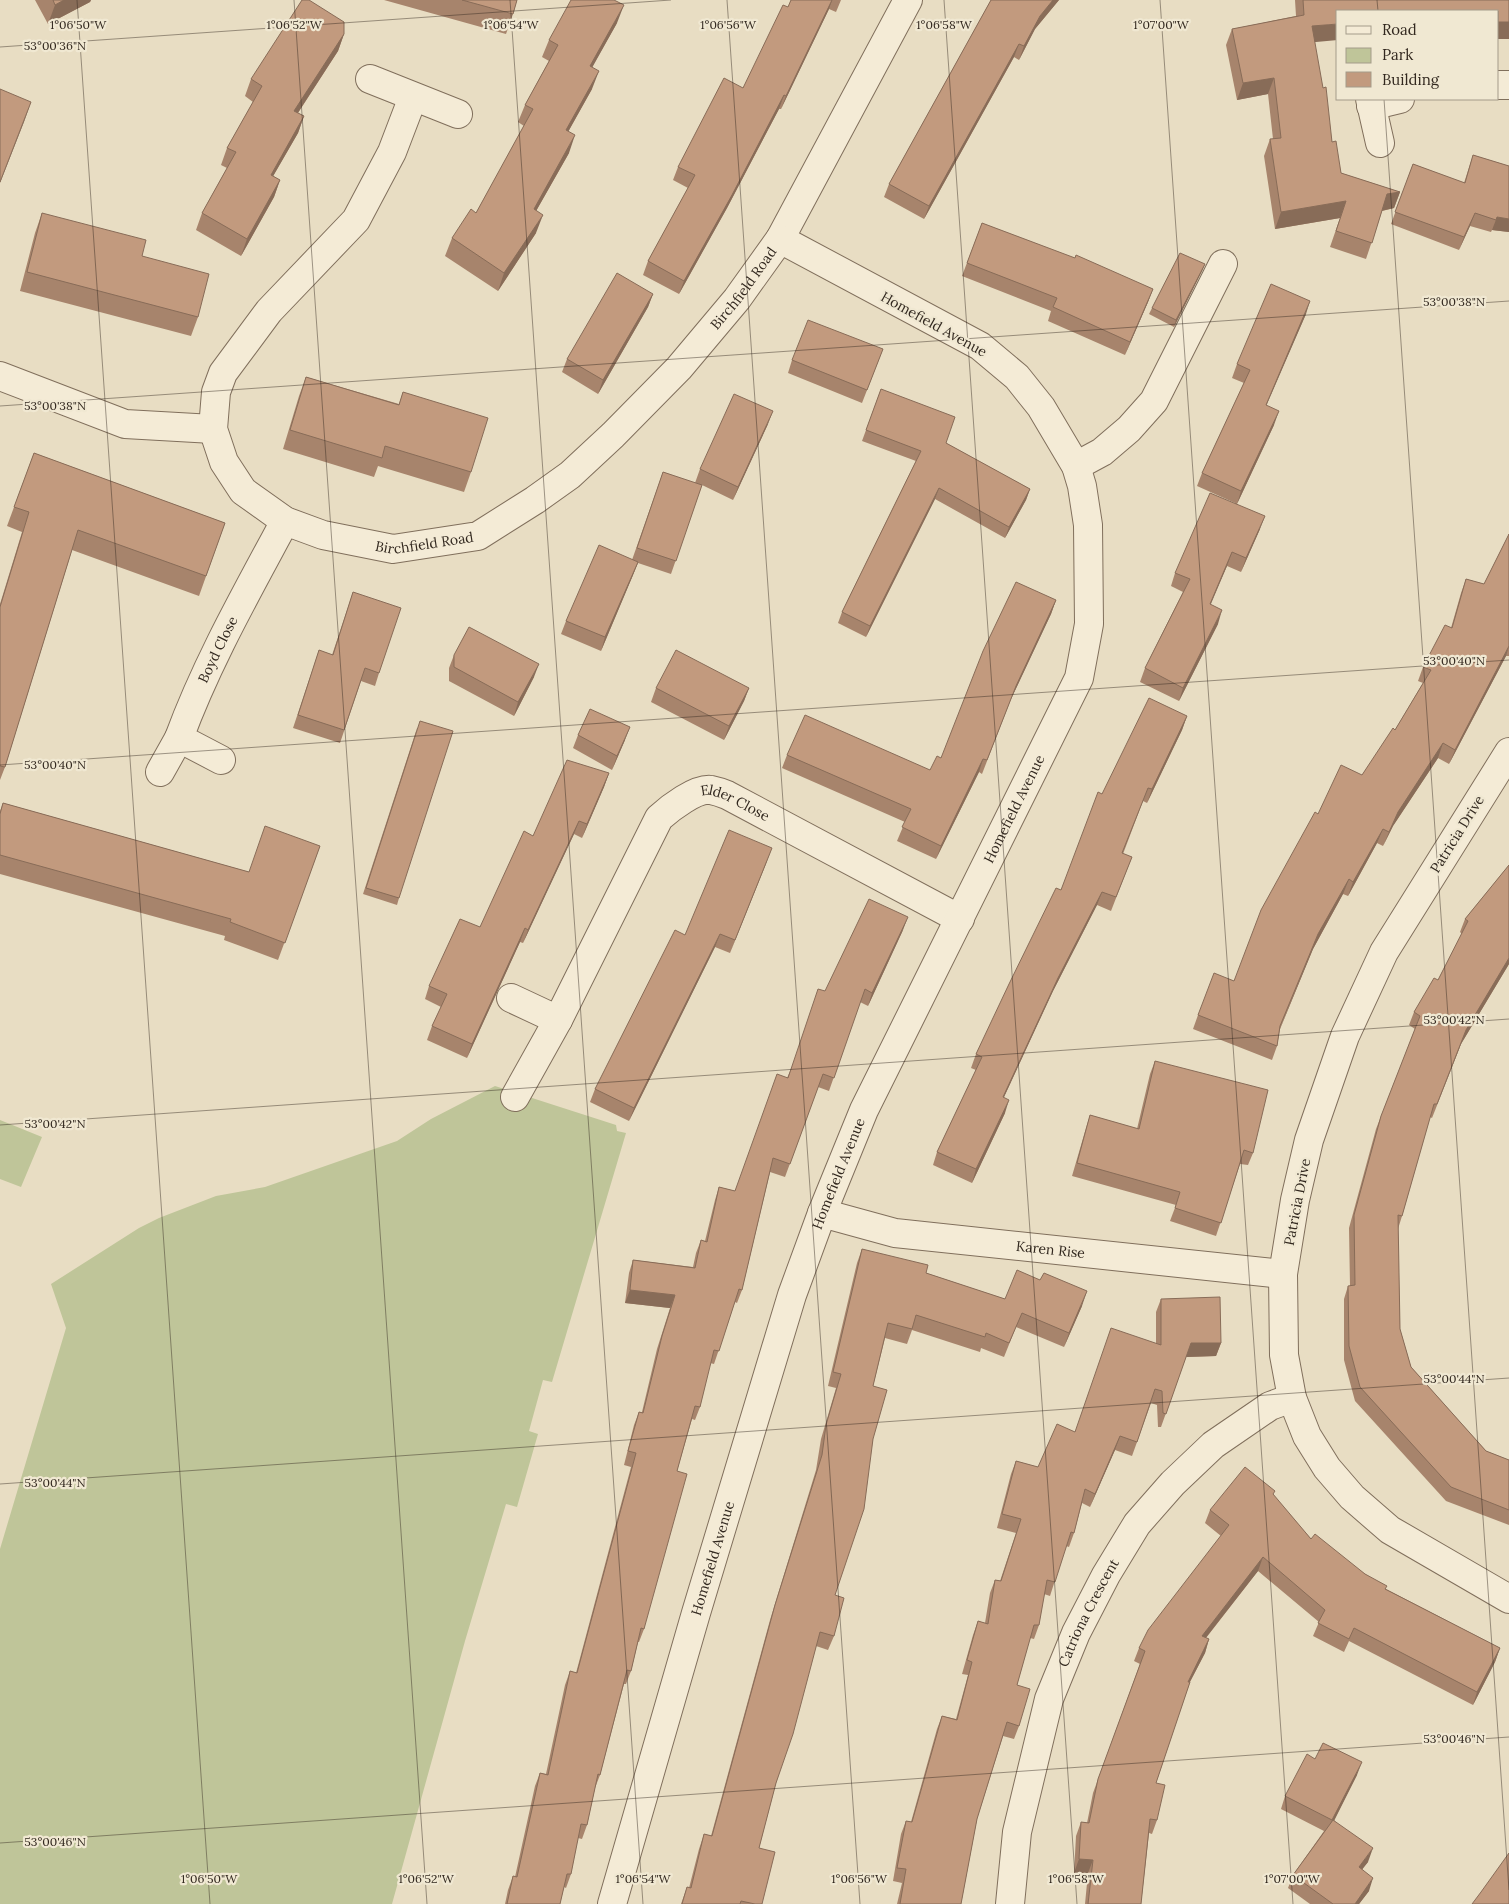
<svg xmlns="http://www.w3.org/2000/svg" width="1509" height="1904" font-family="Lora,serif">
  <rect width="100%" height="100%" fill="#e8ddc3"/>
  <path fill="#bfc599" d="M495 1086 616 1125 617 1131 626 1133 552 1382 543 1380 529 1431 538 1434 517 1507 506 1504 465 1641 392 1904H0V1549L66 1328 51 1284 139 1228 159 1218 216 1196 265 1187 397 1141 431 1119Z
    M0 1120 42 1137 21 1187 0 1179Z"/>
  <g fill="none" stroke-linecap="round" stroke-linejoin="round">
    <defs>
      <g id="street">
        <path d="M370 79 458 114"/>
        <path d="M1498 85H1509"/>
        <path id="s1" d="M413 97 392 152 356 220 269 311 223 373 216 392 213 429 224 462 243 491 285 521 323 535 393 549 478 536 535 500 570 475 613 435 679 368 737 299 780 239 908 0"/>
        <path d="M1370 99 1380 143"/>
        <path d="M1371 106 1400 99"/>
        <path d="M0 376 125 424 213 429"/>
        <path d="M1076 466 1102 452 1129 429 1154 401 1223 264"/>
        <path d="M1509 752 1384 952 1345 1036 1309 1140 1295 1200 1283 1274 1284 1355 1292 1398 1307 1436 1327 1468 1352 1497 1390 1530 1509 1599"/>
        <path id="s2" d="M221 760 179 738C207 662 247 592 285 521"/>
        <path d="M160 772 179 738"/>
        <path d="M511 998 558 1020"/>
        <path id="s3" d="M515 1097 558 1020 659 818C670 808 696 788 711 790 716 791 722 793 727 795L960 919"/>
        <path id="s4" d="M822 1213 895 1233 1283 1274"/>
        <path id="s5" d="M612 1904 696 1613 792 1295 822 1213 864 1110 1079 678 1089 624 1088 525 1082 486 1076 466 1041 407 1017 377 980 346 780 239"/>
        <path id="s6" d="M1010 1904 1017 1832 1049 1699 1076 1633 1106 1575 1137 1524 1173 1483 1213 1445 1270 1406 1292 1398"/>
      </g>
    </defs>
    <use href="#street" stroke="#806f5c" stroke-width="30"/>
    <use href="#street" stroke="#f4ebd6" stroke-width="28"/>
  </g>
  <path fill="#a7846c" d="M35 0H91L90 2 48 24Z
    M384 0H517L513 14 506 34Z
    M791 0H841L836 12 829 9 781 109H779L727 208 679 294 643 275 648 261 688 188 673 180 678 167 743 88 788 7Z
    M991 0H1059L1035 29 1019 60 1014 57 924 219 884 197 889 184Z
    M1295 0H1509L1498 11H1338L1314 42 1332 142 1341 173 1400 192 1394 208 1382 211 1366 259 1330 247 1340 218 1275 229 1264 156 1270 139H1273L1268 94 1237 100 1226 45 1232 29 1296 16Z
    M617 23 592 67V89L568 132 569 153 536 211V233L498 291 445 256 452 238 476 213 524 126 518 122 525 105 549 61 542 57 549 40Z
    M344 34 338 51 298 113 304 116 298 133 273 176 280 180 274 197 241 256 196 230 202 213 227 168 221 165 227 148 253 102 245 96 251 79Z
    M1473 155 1509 166V232L1492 230 1491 232 1470 226 1459 250 1391 224 1413 164 1464 183Z
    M42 213 142 256 198 317 191 336 20 291 35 233Z
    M982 223 1153 289 1148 302 1125 355 1048 321 1051 311 962 276Z
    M1205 264 1202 271 1174 327 1149 314 1152 308Z
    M653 294 648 307 598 394 562 372 567 359Z
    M1306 314 1266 405 1274 425 1237 504 1260 529 1241 572 1227 566 1210 604 1218 624 1179 701 1140 682 1145 668 1183 592 1171 586 1175 573 1235 503 1197 486 1202 473 1244 383 1232 378 1237 364Z
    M883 349 862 403 788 373 792 360Z
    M306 377 399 404 403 392 471 472 464 492 378 466 374 477 283 449 299 396Z
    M881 389 946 443 1030 489 1026 500 1005 538 935 499 866 637 838 623 842 612 916 461 862 441Z
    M768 424 733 500 702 485 671 574 638 563 633 575 601 651 561 634 566 621 632 560 663 472 700 485 695 483 700 469Z
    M34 453 225 523 199 596 72 550 5 767 0 780V604L22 532 7 526Z
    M1509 534V656H1506L1449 764 1438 758 1393 826 1383 846 1377 843 1348 896 1343 894 1313 949 1280 1029 1277 1046 1272 1060 1193 1029 1198 1015 1234 981 1318 814 1362 775 1395 730 1423 683 1418 681 1423 667 1451 628 1461 593 1466 579 1484 584Z
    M353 592 379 673 375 686 361 681 340 743 293 728 319 650 332 655Z
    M1056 600 1051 614 1011 699 982 774 979 772 936 859 897 841 905 822 782 768 787 755 930 770 941 758Z
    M454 655 534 677 514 716 449 681V668Z
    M656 688H749L744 701 724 740 651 702Z
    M1187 716 1182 730 1147 803 1143 801 1123 854 1132 857 1111 911 1097 905 1053 991 1004 1097 1005 1113 972 1183 933 1165 937 1152 976 1070 971 1068 976 1054 1061 890 1102 794Z
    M417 728 399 898 397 905 363 894Z
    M578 735 625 740 612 770 573 748Z
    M609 773 604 787 582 838 574 834 523 943 520 942 467 1058 427 1040 432 1026 441 1007 425 999 429 986 480 927 533 836Z
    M3 803 249 872 320 846 278 960 224 940 225 936 0 874V811Z
    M767 861 730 953 715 947 629 1121 590 1102 595 1089 685 935Z
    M1509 865V964L1461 1044 1432 1118 1430 1117 1402 1216 1398 1229 1400 1329 1411 1367 1486 1451 1509 1460V1525L1446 1501 1355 1401 1344 1360V1299L1348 1286H1350L1349 1228 1376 1129 1415 1029 1409 1025 1414 1012 1438 980 1462 934 1460 932 1465 919Z
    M903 930 868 1006 860 1002 829 1091 818 1087 785 1177 770 1172 742 1290 737 1303 735 1302 714 1364 710 1363 700 1407 695 1420 692 1419 677 1471 644 1629 639 1642H638L631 1671 626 1684H624L600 1775 595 1788 587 1825 582 1839 578 1838 571 1874 566 1888 564 1887 560 1904H505L508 1890 513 1876 515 1877 535 1786 540 1773 546 1774 565 1685 570 1671 576 1673 631 1467 624 1465 634 1425 639 1412H642L657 1349 670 1308 625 1303 629 1273 633 1260 693 1267 696 1253 701 1240 705 1241 715 1200 719 1187 735 1191 787 1078 825 991Z
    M1155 1061 1253 1153 1248 1165 1240 1164 1216 1236 1170 1221 1176 1205 1072 1176 1086 1128 1090 1115 1137 1129 1150 1074Z
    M862 1249 926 1273 1005 1299 1082 1306 1064 1347 1016 1327 1004 1357 981 1348 980 1352 912 1330 907 1344 885 1338 873 1386V1439L835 1595 834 1636 828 1650 816 1646 776 1783 759 1848 762 1904H681L687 1887 689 1888 699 1849 704 1834 711 1836 770 1620 816 1470 821 1439 836 1388 828 1386 857 1263Z
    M1161 1299 1221 1343 1216 1356 1186 1357 1161 1427H1158L1157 1405 1151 1403 1132 1456 1115 1450 1090 1507 1082 1503 1074 1533 1069 1547 1066 1546 1050 1596 1044 1594 1039 1625 1034 1639 1030 1638 1017 1685 1019 1726 1014 1739 1003 1736 977 1819 961 1904H897L902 1883 893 1881 901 1834 906 1821 911 1822 937 1729 942 1716 956 1719 968 1675 962 1674 973 1635 978 1621 985 1623 990 1593 995 1580 1000 1581 1016 1533 997 1528 1011 1474 1016 1461 1038 1467 1075 1432 1156 1344V1312Z
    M1273 1495 1311 1539 1365 1574 1386 1589 1500 1648 1495 1662 1473 1705 1349 1641 1344 1652 1313 1636 1319 1622 1258 1571 1206 1638 1209 1639 1205 1653 1190 1682 1156 1783 1157 1820 1152 1834 1149 1833 1141 1904H1085L1088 1873H1074L1076 1836 1081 1822 1087 1823 1093 1793 1140 1664 1134 1661 1139 1648 1221 1536 1205 1523 1210 1510Z
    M1315 1759 1357 1775 1334 1820 1368 1862 1362 1869 1369 1891 1359 1904H1310L1288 1888 1293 1875 1324 1831 1281 1809 1285 1796Z"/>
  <path fill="#886c58" d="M64 0H91L90 2 48 24 55 5Z
    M832 0 829 9 781 109 786 96Z
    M1053 0H1059L1035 29 1019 60 1024 46 1040 16Z
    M624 5 617 23 583 84 590 66Z
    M1498 22H1509V39H1498Z
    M1338 24V40L1305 43 1312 26Z
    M344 34 338 51 288 128 294 111Z
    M1019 44 1014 57 924 219 929 206Z
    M599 71 592 89 559 148 566 130Z
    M1274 78 1268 94 1237 100 1243 83Z
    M784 95 779 109 727 208 679 294 684 281Z
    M31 102 24 122 0 183V182Z
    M304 116 298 133 264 192 271 175Z
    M575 135 569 153 527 227 534 209Z
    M280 180 274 197 241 256 247 239Z
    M1400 192 1394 208 1381 211 1387 194Z
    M1346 201 1340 218 1275 229 1281 212Z
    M1475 213 1470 226 1459 250 1464 237Z
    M543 215 536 233 498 291 504 273Z
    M1497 217 1509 219V232L1492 230Z
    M1205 264 1202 271 1174 327 1176 320Z
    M1153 289 1148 302 1125 355 1130 342Z
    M653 294 648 307 598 394 603 380Z
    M1310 301 1306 314 1261 418 1266 405Z
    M773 411 768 424 733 500 738 487Z
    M1279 411 1274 425 1237 504 1241 491Z
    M939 488 935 499 866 637 870 626Z
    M1030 489 1026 500 1005 538 1009 527Z
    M1265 516 1260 529 1241 572 1246 558Z
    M1232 552 1227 566 1205 618 1210 604Z
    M638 562 633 575 601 651 605 637Z
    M1056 600 1051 614 1011 699 982 774 1016 686Z
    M1222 610 1218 624 1179 701 1183 688Z
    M1509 646 1506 656 1449 764 1455 750Z
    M539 664 534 677 514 716 518 702Z
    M749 688 744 701 724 740 729 726Z
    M1187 716 1182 730 1147 803 1152 789Z
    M630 727 625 740 612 770 617 756Z
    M1443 743 1438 758 1393 826 1383 846 1389 832 1398 812Z
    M983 759 979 772 936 859 941 846Z
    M609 773 604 787 582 838 587 824Z
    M579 821 574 834 523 943 528 930Z
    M1383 829 1377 843 1348 896 1353 882Z
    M772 848 767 861 730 953 735 940Z
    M1349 879 1343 894 1313 949 1275 1041 1318 934Z
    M1102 892 1097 905 1053 991 998 1110 1003 1097 1058 978Z
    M908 917 903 930 868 1006 872 993Z
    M525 928 520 942 467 1058 472 1044Z
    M720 934 715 947 629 1121 634 1108Z
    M1509 958V964L1461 1044 1432 1118 1466 1030Z
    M1009 1100 1005 1113 972 1183 976 1169Z
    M630 1290 675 1295 670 1308 625 1303Z
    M1087 1291 1082 1306 1064 1347 1069 1333Z
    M1191 1343H1221L1216 1356 1186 1357Z
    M1120 1436 1115 1450 1090 1507 1095 1494Z
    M1263 1557 1258 1571 1197 1649 1202 1636Z
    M1209 1639 1205 1653 1183 1695 1188 1682Z
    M1500 1648 1495 1662 1473 1705 1477 1692Z
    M1362 1762 1357 1775 1328 1833 1332 1820Z
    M1373 1848 1368 1862 1354 1880 1359 1867Z
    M1079 1859 1093 1860 1088 1873H1074Z
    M1373 1878 1369 1891 1359 1904H1355Z"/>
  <path fill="#c29a7e" stroke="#886c58" d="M53 0H64L55 5Z
    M302 0H309L344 22V34L294 111 304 116 271 175 280 180 247 239 202 213 236 152 227 148 262 86 251 79Z
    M462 0H517L513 14Z
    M571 0H614L624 5 590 66 599 71 566 130 575 135 534 209 543 215 504 273 452 238 471 209 476 213 533 109 525 105 558 45 549 40Z
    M791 0H832L786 96 784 95 732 195 684 281 648 261 695 175 678 167 724 78 743 88 783 5 788 7Z
    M991 0H1053L1040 16 1024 46 1019 44 929 206 889 184Z
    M1303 0H1509V22H1498V11H1338V24L1312 26 1323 88 1326 87 1332 142 1336 141 1341 173 1400 192 1387 194 1372 243 1336 231 1346 201 1281 212 1270 139 1281 138 1274 78 1243 83 1232 29 1304 15Z
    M0 89 31 102 0 182Z
    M1473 155 1509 166V219L1497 217 1496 220 1475 213 1464 237 1395 212 1413 164 1465 183Z
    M42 213 146 240 142 256 209 274 198 317 27 272Z
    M982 223 1075 258 1076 255 1153 289 1130 342 1053 307 1057 298 967 263Z
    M1180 253 1205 264 1176 320 1152 308Z
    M617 273 653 294 603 380 567 359Z
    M1271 284 1310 301 1266 405 1279 411 1241 491 1202 473 1250 370 1237 364Z
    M808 320 883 349 867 390 792 360Z
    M306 377 399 405 403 392 488 418 471 472 385 446 382 458 290 430Z
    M881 389 955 417 946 443 1030 489 1009 527 939 488 870 626 842 612 921 451 866 430Z
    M734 394 773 411 738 487 700 469Z
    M34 453 225 523 206 576 78 530 5 767 0 766V607L29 512 14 507Z
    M663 472 702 485 676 561 637 548Z
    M1210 493 1265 516 1246 558 1232 552 1210 604 1222 610 1183 688 1145 668 1190 579 1175 573Z
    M1509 534V646L1455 750 1443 743 1398 812 1389 832 1383 829 1353 882 1349 879 1318 934 1280 1026 1277 1046 1198 1015 1214 973 1234 981 1261 910 1315 812 1318 814 1341 765 1362 775 1393 728 1395 730 1431 670 1423 667 1445 625 1452 628 1466 579 1484 584Z
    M599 545 638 562 605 637 566 621Z
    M1016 582 1056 600 1016 686 987 760 983 759 941 846 902 827 911 809 787 755 805 715 930 770 937 756 941 758 983 651Z
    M353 592 401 608 379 673 365 668 344 730 298 715 319 650 333 655Z
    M469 627 539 664 518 702 454 667V655Z
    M676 650 749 688 729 726 656 688Z
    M1149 698 1187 716 1152 789 1148 788 1122 853 1132 857 1116 897 1102 892 1058 978 1003 1097 1009 1100 976 1169 937 1152 982 1057 976 1054 1009 984 1056 888 1061 890 1098 792 1102 794Z
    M590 709 630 727 617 756 578 735Z
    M420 721 453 731 399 898 366 888Z
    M567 760 609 773 587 824 579 821 528 930 525 928 472 1044 432 1026 447 994 429 986 460 919 480 927 524 831 533 836Z
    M3 803 249 872 265 826 320 846 285 943 230 922 231 919 0 855V814Z
    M729 830 772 848 735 940 720 934 634 1108 595 1089 675 930 685 935Z
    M1509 865V958L1466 1030 1437 1104H1434L1402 1216 1398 1215 1400 1329 1411 1367 1486 1451 1509 1460V1510L1451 1487 1360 1387 1349 1346 1348 1286 1355 1285 1354 1215 1381 1116 1420 1016 1414 1012 1434 978 1438 980 1468 921 1465 919Z
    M869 899 908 917 872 993 865 989 834 1078 823 1074 790 1164 773 1158 742 1290 739 1289 719 1351 714 1350 700 1407 695 1406 677 1471 687 1474 644 1629 641 1628 631 1671 627 1670 600 1775 598 1774 587 1825 581 1824 571 1874H567L560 1904H507L513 1876 517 1877 540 1773 548 1775 570 1671 577 1673 636 1453 628 1451 639 1412 643 1413 662 1336 675 1295 630 1290 633 1260 695 1268 701 1240 707 1242 719 1187 735 1191 777 1074 788 1078 818 989 825 991Z
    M1155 1061 1268 1090 1253 1153 1244 1150 1221 1223 1175 1208 1180 1192 1077 1163 1090 1115 1139 1129Z
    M862 1249 928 1265 926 1273 1005 1299 1017 1270 1040 1280 1044 1273 1087 1291 1069 1333 1022 1313 1009 1343 986 1333 985 1337 916 1315 912 1329 888 1323 873 1386 887 1390 873 1439 864 1509 835 1595 844 1598 834 1636 820 1632 793 1734 776 1783 759 1848 775 1852 762 1904H755L741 1901 740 1904H682L687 1887 691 1888 704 1834 712 1836 775 1605 822 1455 826 1425 841 1374 833 1372Z
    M1220 1297 1221 1343H1191L1166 1414 1163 1413 1162 1391 1155 1389 1137 1442 1120 1436 1095 1494 1085 1489 1074 1533 1071 1532 1055 1582 1047 1580 1039 1625H1034L1017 1685 1030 1689 1019 1726 1007 1722 977 1819 961 1904H900L906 1869 897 1868 906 1821 912 1822 942 1716 957 1720 972 1662 967 1660 978 1621 988 1624 995 1580 1001 1581 1021 1519 1002 1514 1016 1461 1038 1467 1057 1424 1075 1432 1111 1328 1161 1345V1299Z
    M1245 1467 1275 1491 1273 1494 1311 1539 1315 1534 1365 1574 1387 1586 1385 1589 1500 1648 1477 1692 1354 1628 1349 1639 1318 1623 1325 1610 1263 1557 1202 1636 1209 1639 1188 1682H1190L1156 1783 1165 1785 1157 1820 1150 1819 1141 1904H1088L1093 1860 1079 1859 1081 1822 1089 1823 1098 1779 1145 1651 1139 1648 1148 1630 1229 1525 1210 1510Z
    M1323 1743 1362 1762 1332 1820 1285 1796 1307 1754 1315 1759Z
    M1333 1820 1373 1848 1359 1867 1373 1878 1355 1904H1333L1293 1875Z
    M1509 1853V1904H1472L1481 1892Z"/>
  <path fill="none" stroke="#32281f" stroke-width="1" stroke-opacity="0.45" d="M77 0 210 1904M294 0 427 1904M510 0 643 1904M727 0 860 1904M944 0 1077 1904M1160 0 1293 1904M1377 0 1378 11M0 47 671 0M1384 99 1509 1890M0 406 1509 301M0 765 1509 660M0 1125 1509 1019M0 1484 1509 1378M0 1843 1509 1737"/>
  <g text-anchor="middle" stroke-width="4.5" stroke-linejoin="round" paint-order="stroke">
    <g font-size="14" fill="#32281f" stroke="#f0e8d2">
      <text dy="5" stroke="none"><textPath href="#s1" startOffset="1081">Birchfield Road</textPath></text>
      <text transform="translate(934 324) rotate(29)" y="5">Homefield Avenue</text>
      <text dy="5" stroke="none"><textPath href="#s1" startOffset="661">Birchfield Road</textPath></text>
      <text dy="5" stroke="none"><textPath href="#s2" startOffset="144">Boyd Close</textPath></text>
      <text dy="5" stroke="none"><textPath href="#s3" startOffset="401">Elder Close</textPath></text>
      <text dy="5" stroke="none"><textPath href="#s5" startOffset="1170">Homefield Avenue</textPath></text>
      <text transform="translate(1457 834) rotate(-58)" y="5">Patricia Drive</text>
      <text dy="5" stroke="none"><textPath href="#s5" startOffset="765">Homefield Avenue</textPath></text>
      <text transform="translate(1297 1202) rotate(-79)" y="5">Patricia Drive</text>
      <text dy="5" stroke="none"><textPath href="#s4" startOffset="232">Karen Rise</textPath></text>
      <text dy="5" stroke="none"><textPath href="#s5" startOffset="360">Homefield Avenue</textPath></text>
      <text dy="5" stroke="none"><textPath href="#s6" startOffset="304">Catriona Crescent</textPath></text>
    </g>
  </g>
  <g font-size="12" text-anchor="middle" fill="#32281f" stroke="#f0e8d2" stroke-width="4.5" stroke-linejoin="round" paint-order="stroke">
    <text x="78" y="29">1°06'50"W</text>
    <text x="294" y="29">1°06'52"W</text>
    <text x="511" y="29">1°06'54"W</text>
    <text x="728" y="29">1°06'56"W</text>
    <text x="944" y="29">1°06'58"W</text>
    <text x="1161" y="29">1°07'00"W</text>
    <text x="55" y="50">53°00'36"N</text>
    <text x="1454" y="306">53°00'38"N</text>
    <text x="55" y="410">53°00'38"N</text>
    <text x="1454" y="665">53°00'40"N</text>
    <text x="55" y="769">53°00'40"N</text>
    <text x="1454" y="1024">53°00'42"N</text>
    <text x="55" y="1128">53°00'42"N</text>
    <text x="1454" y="1383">53°00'44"N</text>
    <text x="55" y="1487">53°00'44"N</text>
    <text x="1454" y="1743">53°00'46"N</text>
    <text x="55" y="1846">53°00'46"N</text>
    <text x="209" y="1883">1°06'50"W</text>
    <text x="426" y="1883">1°06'52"W</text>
    <text x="643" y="1883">1°06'54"W</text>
    <text x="859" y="1883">1°06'56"W</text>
    <text x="1076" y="1883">1°06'58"W</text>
    <text x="1292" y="1883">1°07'00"W</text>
  </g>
  <rect x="1336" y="10" width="162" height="90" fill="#f0e8d2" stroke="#a49b8a"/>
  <rect x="1346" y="26" width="25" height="8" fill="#f4ebd6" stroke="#a49b8a"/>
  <text x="1382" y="35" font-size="15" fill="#32281f">Road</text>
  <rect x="1346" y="48" width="25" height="15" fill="#bfc599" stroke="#a49b8a"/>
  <text x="1382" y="60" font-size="15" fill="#32281f">Park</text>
  <rect x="1346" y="72" width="25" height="15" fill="#c29a7e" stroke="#a49b8a"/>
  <text x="1382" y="85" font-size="15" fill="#32281f">Building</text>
</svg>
